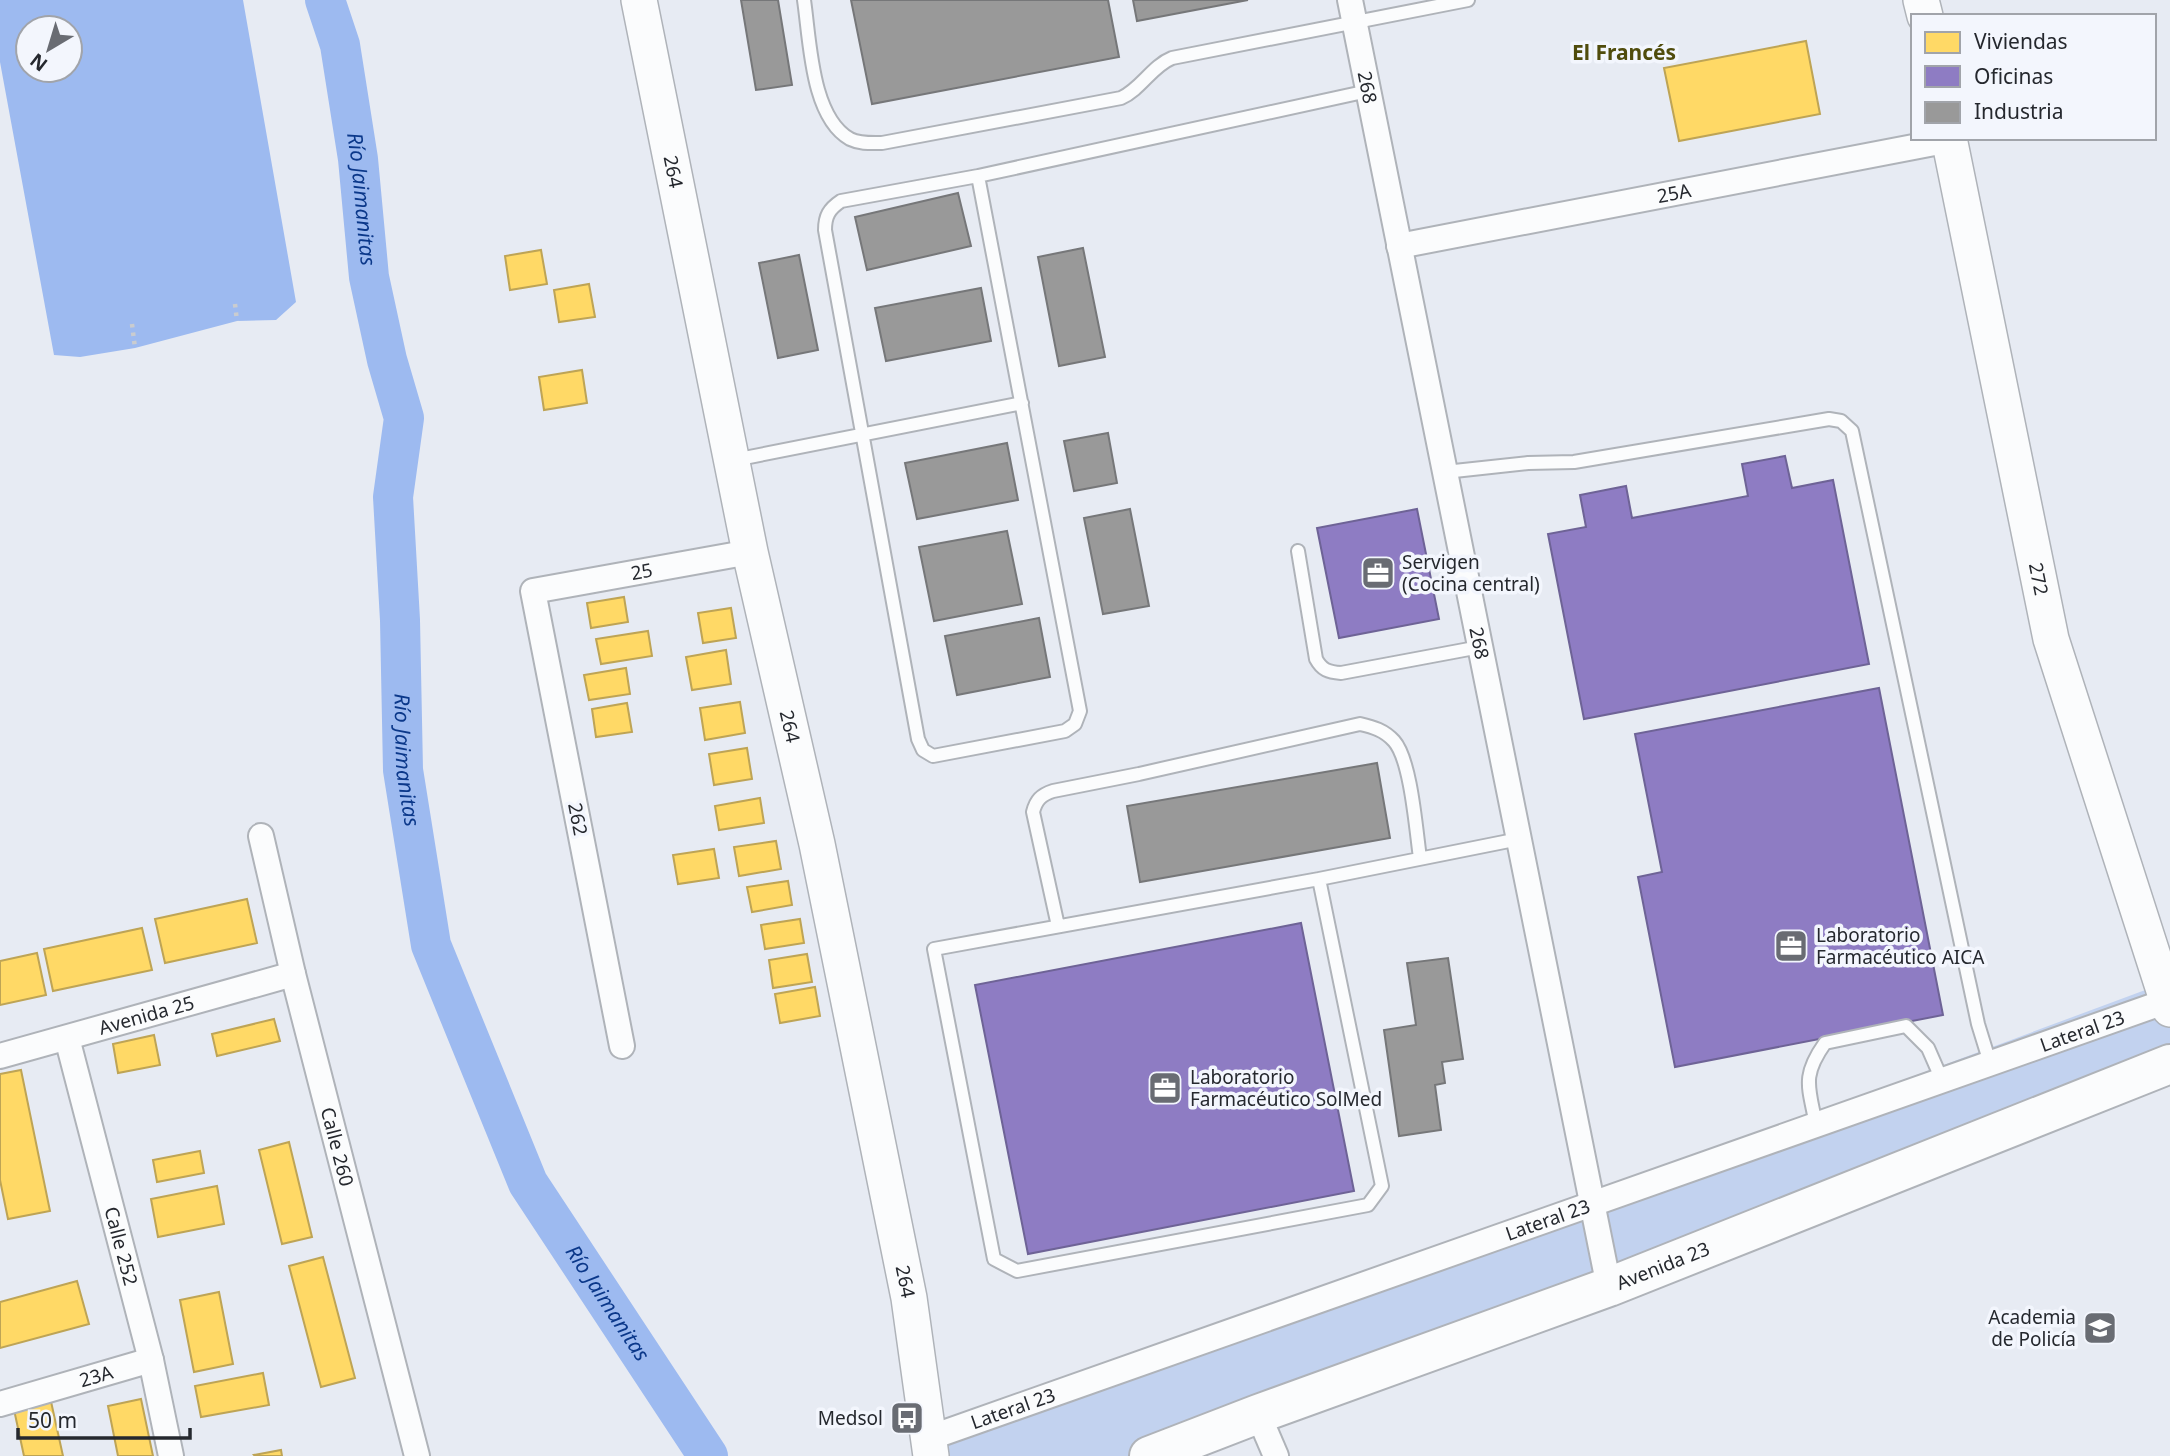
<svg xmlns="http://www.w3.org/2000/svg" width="2170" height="1456" font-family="'Noto Sans',sans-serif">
  <rect width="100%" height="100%" fill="#e7ebf3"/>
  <path fill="#c2d2ef" d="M2156 986 2170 1021V1064L1129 1456H930L928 1448 1586 1198Z"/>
  <path fill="#9dbaf0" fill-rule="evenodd" d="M0 0H243L296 302 276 320 237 321 135 348 80 357 54 355 0 62ZM28 28H70V70H28Z"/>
  <path fill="#ffd966" stroke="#bea455" stroke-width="2" d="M1806 41 1820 114 1679 141 1664 68Z
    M541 250 547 284 510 290 505 256Z
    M589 284 595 317 559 322 554 290Z
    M582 370 587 403 544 410 539 377Z
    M624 597 628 622 591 628 587 603Z
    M731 608 736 638 703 643 698 613Z
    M648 631 652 656 601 664 596 639Z
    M726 650 731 684 692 690 686 657Z
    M626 668 630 694 589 700 584 675Z
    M740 702 745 733 705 740 700 708Z
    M627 703 632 732 596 737 592 709Z
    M747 748 752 779 714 785 709 754Z
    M760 798 764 823 719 830 715 806Z
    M776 841 781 869 739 876 734 847Z
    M714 849 719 878 678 884 673 855Z
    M788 881 792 905 752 912 747 887Z
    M247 899 257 943 165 963 155 919Z
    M800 919 804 943 765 949 761 925Z
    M142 928 152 970 53 991 44 949Z
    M37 953 46 995 0 1005V961Z
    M807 954 812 982 773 988 769 960Z
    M815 987 820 1016 780 1023 775 994Z
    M274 1019 280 1041 217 1056 212 1034Z
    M154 1035 160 1065 118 1073 113 1044Z
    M21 1070 50 1211 8 1219 0 1180V1074Z
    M289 1142 312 1237 282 1244 259 1150Z
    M200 1151 204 1173 157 1182 153 1160Z
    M217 1186 224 1224 158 1237 151 1199Z
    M323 1257 355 1378 321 1387 289 1266Z
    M77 1281 89 1324 0 1348V1302Z
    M219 1292 233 1364 194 1372 180 1300Z
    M263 1373 269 1405 201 1417 195 1386Z
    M50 1397 63 1456H24L13 1405Z
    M141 1399 153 1456H118L108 1406Z
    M281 1450 282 1456H255L254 1455Z"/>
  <path fill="#8e7cc3" stroke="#6e6396" stroke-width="2" d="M1785 456 1792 488 1833 480 1869 664 1584 719 1548 534 1586 527 1580 495 1626 486 1632 518 1748 496 1742 464Z
    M1417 509 1439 619 1339 638 1317 528Z
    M1879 688 1943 1015 1675 1067 1638 877 1662 872 1635 734Z
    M1301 923 1354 1191 1028 1254 975 985Z"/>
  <path fill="#999" stroke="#767779" stroke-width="2" d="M741 0H778L792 85 756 90Z
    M851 0H1108L1119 57 872 104Z
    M1133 0H1248L1137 21Z
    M958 193 971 246 867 270 855 217Z
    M1083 248 1105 357 1059 366 1038 257Z
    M799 255 818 350 778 358 759 263Z
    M981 288 991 341 886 361 875 308Z
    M1108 433 1117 483 1074 491 1064 441Z
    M1007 443 1018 500 917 519 905 463Z
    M1130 509 1149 606 1103 614 1084 518Z
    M1007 531 1022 604 934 621 919 547Z
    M1039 618 1050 677 957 695 945 636Z
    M1377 763 1390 838 1140 882 1127 806Z
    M1448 958 1463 1059 1442 1062 1445 1083 1435 1085 1441 1130 1399 1136 1384 1030 1416 1025 1407 963Z"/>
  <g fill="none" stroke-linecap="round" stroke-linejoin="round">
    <path stroke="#9dbaf0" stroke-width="40" id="s1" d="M325 0 340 45 358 159 369 277 387 360 404 418 393 497 400 620 403 770 431 945 528 1183 708 1456"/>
    <defs>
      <path id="lane" d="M804 0C810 40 811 117 850 139 860 144 872 143 882 143L1121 98C1141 89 1152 66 1172 58L1468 0
        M978 176 1080 711 1075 724 1065 731 933 756 923 750 918 739 825 230C825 216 829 209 841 201L978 176 1368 91
        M734 460 1022 403
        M1445 472 1528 463 1574 462 1829 419 1841 421 1852 431 1978 1024 1990 1063
        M1298 551 1316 659C1322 670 1328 672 1341 673L1480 647
        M1319 879 1382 1186 1368 1205 1017 1271 994 1259 934 949 1319 879 1519 839
        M1058 926 1033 812C1036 800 1041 795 1053 791L1139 774 1360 724C1373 727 1384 730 1394 741 1411 760 1416 830 1420 858
        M1816 1125C1809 1087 1801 1077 1825 1043L1906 1026 1928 1048 1942 1080"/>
      <g id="street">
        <path id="s2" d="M1350 0 1609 1287"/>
        <path id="s3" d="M1399 246 1950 140"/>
        <path id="s4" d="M261 836 293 974 417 1456"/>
        <path id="s5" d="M67 1038 151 1360 171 1456"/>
        <path id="s6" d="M622 1046 533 591 750 552"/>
        <path id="s7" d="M0 1056 293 974"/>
        <path id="s8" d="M0 1404 151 1360"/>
        <path d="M1258 1414 1276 1456"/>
        <path id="s9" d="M929 1438 2167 1001"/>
      </g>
      <g id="secondary">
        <path id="s10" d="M639 0 750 552 817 844 909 1298 931 1456"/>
        <path d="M1921 0 1925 16"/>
        <path id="s11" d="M1949 138 2051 639 2170 1009"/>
      </g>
      <g id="primary">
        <path id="s12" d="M1149 1456 1258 1414 1609 1287 2170 1064"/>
      </g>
    </defs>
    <use href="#lane" stroke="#afb3b9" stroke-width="16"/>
    <use href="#street" stroke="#afb3b9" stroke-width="28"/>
    <use href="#secondary" stroke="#afb3b9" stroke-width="38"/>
    <use href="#primary" stroke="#afb3b9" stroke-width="42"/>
    <path stroke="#cacccf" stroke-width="4.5" stroke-dasharray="3.5 5" stroke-linecap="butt" d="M235 304 237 321
      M132 324 135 348"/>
    <use href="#lane" stroke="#fbfcfd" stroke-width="12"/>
    <use href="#street" stroke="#fbfcfd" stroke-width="24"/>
    <use href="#secondary" stroke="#fbfcfd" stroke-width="35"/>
    <use href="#primary" stroke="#fbfcfd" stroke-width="38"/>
  </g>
  <defs>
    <symbol id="office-square" viewBox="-11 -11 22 22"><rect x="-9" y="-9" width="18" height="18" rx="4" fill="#696c73" stroke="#f3f6fd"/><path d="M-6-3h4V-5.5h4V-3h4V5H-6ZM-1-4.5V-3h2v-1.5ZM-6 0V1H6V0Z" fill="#fff"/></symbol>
    <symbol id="university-square" viewBox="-11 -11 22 22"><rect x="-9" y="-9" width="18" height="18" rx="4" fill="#696c73" stroke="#f3f6fd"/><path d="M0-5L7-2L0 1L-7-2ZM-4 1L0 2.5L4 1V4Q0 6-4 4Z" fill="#fff"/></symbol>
    <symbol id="bus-square" viewBox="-11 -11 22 22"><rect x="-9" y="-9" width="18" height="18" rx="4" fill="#696c73" stroke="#f3f6fd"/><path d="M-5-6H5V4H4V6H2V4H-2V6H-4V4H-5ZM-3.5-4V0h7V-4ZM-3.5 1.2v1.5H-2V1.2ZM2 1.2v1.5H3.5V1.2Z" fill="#fff"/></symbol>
  </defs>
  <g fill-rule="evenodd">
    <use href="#office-square" x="1359" y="554" width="38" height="38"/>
    <use href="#office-square" x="1772" y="927" width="38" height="38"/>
    <use href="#office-square" x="1146" y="1069" width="38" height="38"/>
    <use href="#university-square" x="2081" y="1309" width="38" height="38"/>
    <use href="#bus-square" x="888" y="1399" width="38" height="38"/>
  </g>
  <g text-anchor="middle" stroke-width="7" stroke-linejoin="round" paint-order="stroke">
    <g font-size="19" fill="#25282e" stroke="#f3f6fd">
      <text dy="7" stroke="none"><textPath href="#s2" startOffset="89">268</textPath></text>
      <text dy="7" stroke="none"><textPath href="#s10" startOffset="175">264</textPath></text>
      <text dy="7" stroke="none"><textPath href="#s3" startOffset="280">25A</textPath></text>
      <text dy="7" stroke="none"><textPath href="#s6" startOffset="574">25</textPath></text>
      <text dy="7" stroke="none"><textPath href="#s11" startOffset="450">272</textPath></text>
      <text dy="7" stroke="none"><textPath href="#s2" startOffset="656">268</textPath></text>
      <text dy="7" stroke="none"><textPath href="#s10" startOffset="742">264</textPath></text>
      <text transform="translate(578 819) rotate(79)" y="7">262</text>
      <text dy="7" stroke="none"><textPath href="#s7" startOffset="152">Avenida 25</textPath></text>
      <text dy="7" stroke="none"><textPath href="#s9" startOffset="1223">Lateral 23</textPath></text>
      <text dy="7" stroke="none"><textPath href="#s4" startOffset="320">Calle 260</textPath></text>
      <text dy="7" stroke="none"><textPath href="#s9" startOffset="656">Lateral 23</textPath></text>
      <text dy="7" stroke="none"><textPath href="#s5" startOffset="215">Calle 252</textPath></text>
      <text dy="7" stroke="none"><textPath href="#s12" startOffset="548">Avenida 23</textPath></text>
      <text dy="7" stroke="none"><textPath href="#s10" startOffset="1309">264</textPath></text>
      <text dy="7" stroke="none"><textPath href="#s8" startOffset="100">23A</textPath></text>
      <text dy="7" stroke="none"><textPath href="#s9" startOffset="89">Lateral 23</textPath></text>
    </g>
    <g font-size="19" fill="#25282e" stroke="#f3f6fd" text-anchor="start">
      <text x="1402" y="569">Servigen<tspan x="1402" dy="22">(Cocina central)</tspan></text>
      <text x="1816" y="942">Laboratorio<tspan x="1816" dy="22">Farmacéutico AICA</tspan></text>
      <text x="1190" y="1084">Laboratorio<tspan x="1190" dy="22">Farmacéutico SolMed</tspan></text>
      <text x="2076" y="1324" text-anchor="end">Academia<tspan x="2076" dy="22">de Policía</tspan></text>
      <text x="883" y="1425" text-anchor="end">Medsol</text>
    </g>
    <g font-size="21" font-weight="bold" fill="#504c0c" stroke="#f3f6fd">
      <text x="1624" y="60">El Francés</text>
    </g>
    <g font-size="21" font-style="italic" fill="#0b388a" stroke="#f3f6fd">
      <text dy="7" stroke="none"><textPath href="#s1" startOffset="203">Río Jaimanitas</textPath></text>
      <text dy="7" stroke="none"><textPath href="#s1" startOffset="770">Río Jaimanitas</textPath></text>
      <text dy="7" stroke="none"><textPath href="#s1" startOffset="1358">Río Jaimanitas</textPath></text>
    </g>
  </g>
  <rect x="1911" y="14" width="245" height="126" fill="#f3f6fd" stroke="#a1a4aa" stroke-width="2"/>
  <rect x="1925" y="32" width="35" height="21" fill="#ffd966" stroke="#a1a4aa" stroke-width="2"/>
  <text x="1974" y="49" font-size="21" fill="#25282e">Viviendas</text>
  <rect x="1925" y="66" width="35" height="21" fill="#8e7cc3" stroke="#a1a4aa" stroke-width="2"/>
  <text x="1974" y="84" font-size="21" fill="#25282e">Oficinas</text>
  <rect x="1925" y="102" width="35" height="21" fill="#999999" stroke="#a1a4aa" stroke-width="2"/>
  <text x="1974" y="119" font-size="21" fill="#25282e">Industria</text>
  <g transform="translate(49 49) rotate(218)"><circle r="33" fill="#f3f6fd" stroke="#a1a4aa" stroke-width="2"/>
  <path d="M0-5L12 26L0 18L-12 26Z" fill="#696c73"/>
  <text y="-10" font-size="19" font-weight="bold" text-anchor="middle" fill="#25282e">N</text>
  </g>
  <path d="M18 1428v10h172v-10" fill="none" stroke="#25282e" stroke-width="3.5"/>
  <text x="28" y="1428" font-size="21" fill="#25282e" stroke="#f3f6fd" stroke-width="5" paint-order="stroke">50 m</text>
</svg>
